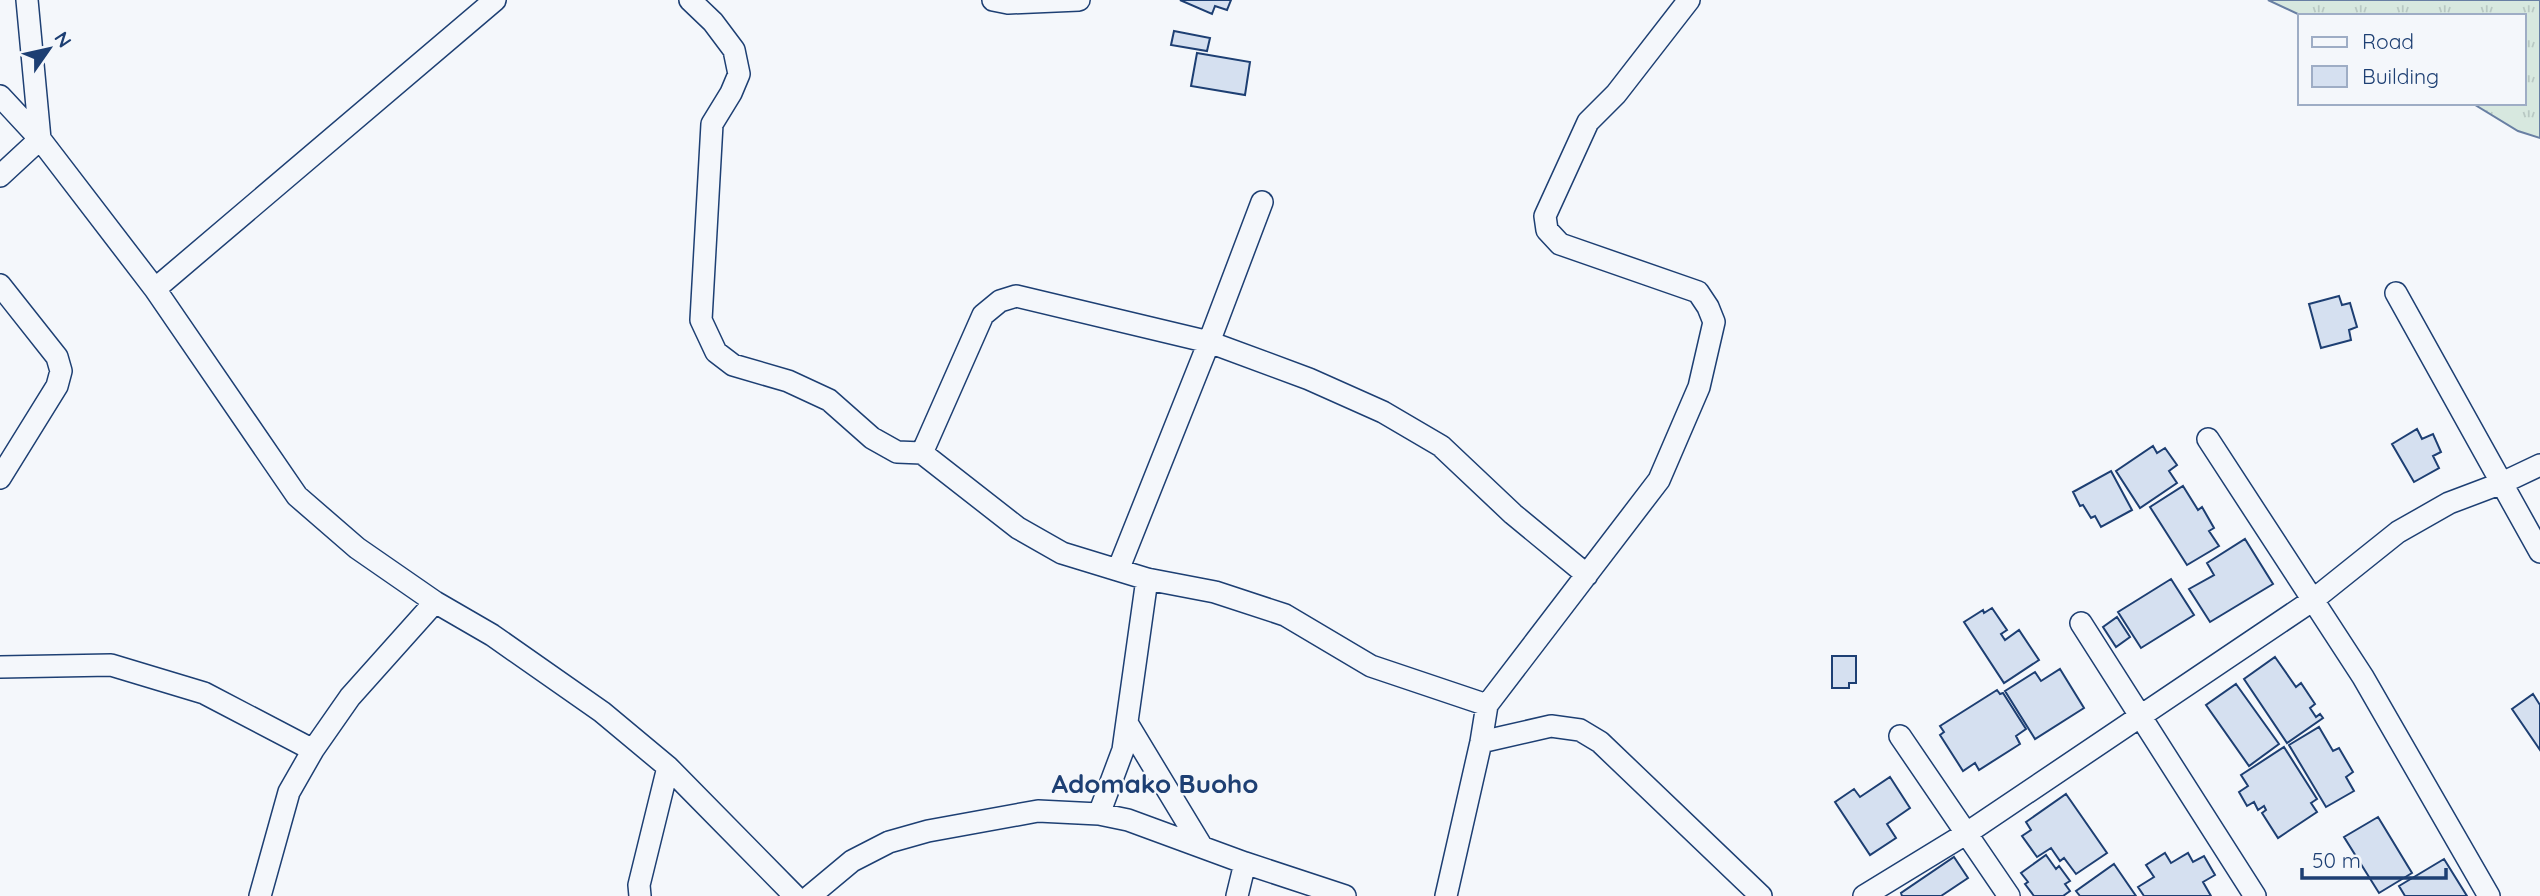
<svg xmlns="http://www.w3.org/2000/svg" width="2540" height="896" font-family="Quicksand,sans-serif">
  <defs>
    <pattern id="grass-tufts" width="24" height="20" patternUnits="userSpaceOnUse" patternTransform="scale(1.75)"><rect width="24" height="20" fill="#d7e8df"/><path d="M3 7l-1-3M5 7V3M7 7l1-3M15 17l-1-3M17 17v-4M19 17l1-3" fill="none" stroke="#b8c8c3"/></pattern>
  </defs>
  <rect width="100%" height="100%" fill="#f4f7fb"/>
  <path fill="url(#grass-tufts)" stroke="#687fa3" stroke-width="2" d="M2268 0H2540V138L2518 131 2472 103H2524V16H2302Z"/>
  <path fill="#d5e0f0" stroke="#1d3f73" stroke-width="2" d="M1180 0H1231L1227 10 1215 6 1212 14Z
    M1174 31 1210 38 1207 51 1171 45Z
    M1197 53 1250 62 1245 95 1191 86Z
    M2339 296 2342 305 2350 303 2357 327 2349 330 2351 340 2321 348 2309 304Z
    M2417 429 2422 439 2433 434 2441 452 2433 456 2439 468 2414 482 2392 444Z
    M2153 446 2157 453 2165 448 2177 465 2169 471 2177 483 2140 508 2116 471Z
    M2111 471 2132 510 2101 527 2095 516 2091 518 2083 505 2080 506 2073 492Z
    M2183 486 2198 510 2202 507 2214 528 2209 531 2219 546 2187 565 2150 507Z
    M2245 539 2273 584 2210 622 2189 589 2214 575 2207 563Z
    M2171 579 2194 615 2141 648 2118 612Z
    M1992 608 2007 630 2001 634 2005 640 2019 630 2039 660 2004 683 1964 622 1983 610 1984 613Z
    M2117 617 2130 637 2116 647 2103 627Z
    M1832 656H1856V683H1849V688H1832Z
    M2275 657 2296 687 2301 683 2315 704 2310 708 2316 717 2320 714 2323 718 2287 743 2244 679Z
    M2060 669 2084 708 2035 739 2005 691 2035 672 2041 681Z
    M2236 684 2279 744 2249 766 2206 705Z
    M1997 690 2000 694 2003 693 2026 729 2016 736 2020 744 1979 770 1975 763 1963 771 1940 735 1944 732 1940 726Z
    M2533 694 2540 705V750L2512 709Z
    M2319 727 2333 751 2339 748 2353 772 2346 777 2354 791 2326 807 2289 745Z
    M2284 747 2317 799 2311 803 2317 812 2278 838 2262 813 2266 810 2264 806 2258 810 2254 802 2247 806 2239 792 2248 786 2241 775Z
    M1890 777 1910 808 1887 824 1896 838 1870 855 1835 802 1854 789 1860 797Z
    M2066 794 2107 853 2076 874 2064 858 2060 861 2051 848 2037 857 2022 836 2031 830 2026 822Z
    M2378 817 2412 873 2379 893 2344 837Z
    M2165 853 2171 863 2188 853 2193 862 2204 856 2215 875 2203 882 2211 896H2144L2138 887 2154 877 2146 865Z
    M2046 855 2056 869 2059 866 2070 881 2065 884 2070 891 2063 896H2034L2025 884 2028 882 2021 873Z
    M1954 857 1968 878 1941 896H1902L1901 893Z
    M2444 859 2467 896H2405L2399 886Z
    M2114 864 2136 896H2080L2076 891Z"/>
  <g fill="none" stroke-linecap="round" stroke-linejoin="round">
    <defs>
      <path id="minor" d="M690 0 713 22 734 50 739 74 731 93 712 124 701 320 716 352 733 365 788 381 829 400 872 438 897 452 922 453 1018 528 1062 553 1147 579 1215 592 1285 615 1371 666 1487 705
        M993 0 1008 3 1079 0
        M0 96 40 139 155 289 297 496 357 548 435 602 492 635 602 712 668 767 795 896
        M0 176 40 139 27 0
        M0 285 57 357 61 371 57 386 0 478
        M155 289 495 0
        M2396 293 2540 552
        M2208 439 2363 677 2489 896
        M922 453 983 315 1000 301 1016 296 1209 342 1309 379 1383 412 1441 446 1513 514 1587 575
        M1118 570 1209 342 1262 202
        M2081 623 2255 896
        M0 667 111 665 204 693 313 750
        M1127 723 1202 847
        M1900 736 2009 896
        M1481 742 1551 726 1580 730 1600 742 1761 896
        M1099 814 1123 750 1147 579
        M260 896 289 792 313 750 350 697 435 602
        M640 896 639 885 668 767
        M810 896 852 861 889 842 928 831 1038 811 1099 814 1128 820 1245 863 1345 896
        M1237 896 1245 863
        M1446 896 1481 742 1487 705 1659 480 1699 387 1714 322 1708 307 1698 292 1560 244 1547 230 1545 216 1588 122 1616 94 1689 0
        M1864 896 1967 833 2313 600 2398 532 2449 503 2502 483 2540 465"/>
    </defs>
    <use href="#minor" stroke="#1d3f73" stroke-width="24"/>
    <use href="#minor" stroke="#f4f7fb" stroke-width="21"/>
  </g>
  <g text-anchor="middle" stroke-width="5" stroke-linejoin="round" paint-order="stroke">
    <g font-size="26" font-weight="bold" fill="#1d3f73" stroke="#f4f7fb">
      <text x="1155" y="793">Adomako Buoho</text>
    </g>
  </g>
  <rect x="2298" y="14" width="228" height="91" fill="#f4f7fb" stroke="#9eadc5" stroke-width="2"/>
  <rect x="2312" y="37" width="35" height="10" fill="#f4f7fb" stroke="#9eadc5" stroke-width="2"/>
  <text x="2362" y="49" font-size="21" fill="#1d3f73">Road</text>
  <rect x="2312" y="66" width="35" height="21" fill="#d5e0f0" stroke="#9eadc5" stroke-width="2"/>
  <text x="2362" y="84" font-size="21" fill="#1d3f73">Building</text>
  <g transform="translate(49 49) rotate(56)" stroke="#f4f7fb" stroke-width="5" paint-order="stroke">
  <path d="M0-5L12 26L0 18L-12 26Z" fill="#1d3f73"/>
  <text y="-10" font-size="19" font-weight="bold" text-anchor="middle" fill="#1d3f73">N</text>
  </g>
  <path d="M2302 868v10h144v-10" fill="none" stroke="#1d3f73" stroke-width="3.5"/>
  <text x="2312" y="868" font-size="21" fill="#1d3f73" stroke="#f4f7fb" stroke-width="5" paint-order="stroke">50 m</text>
</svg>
